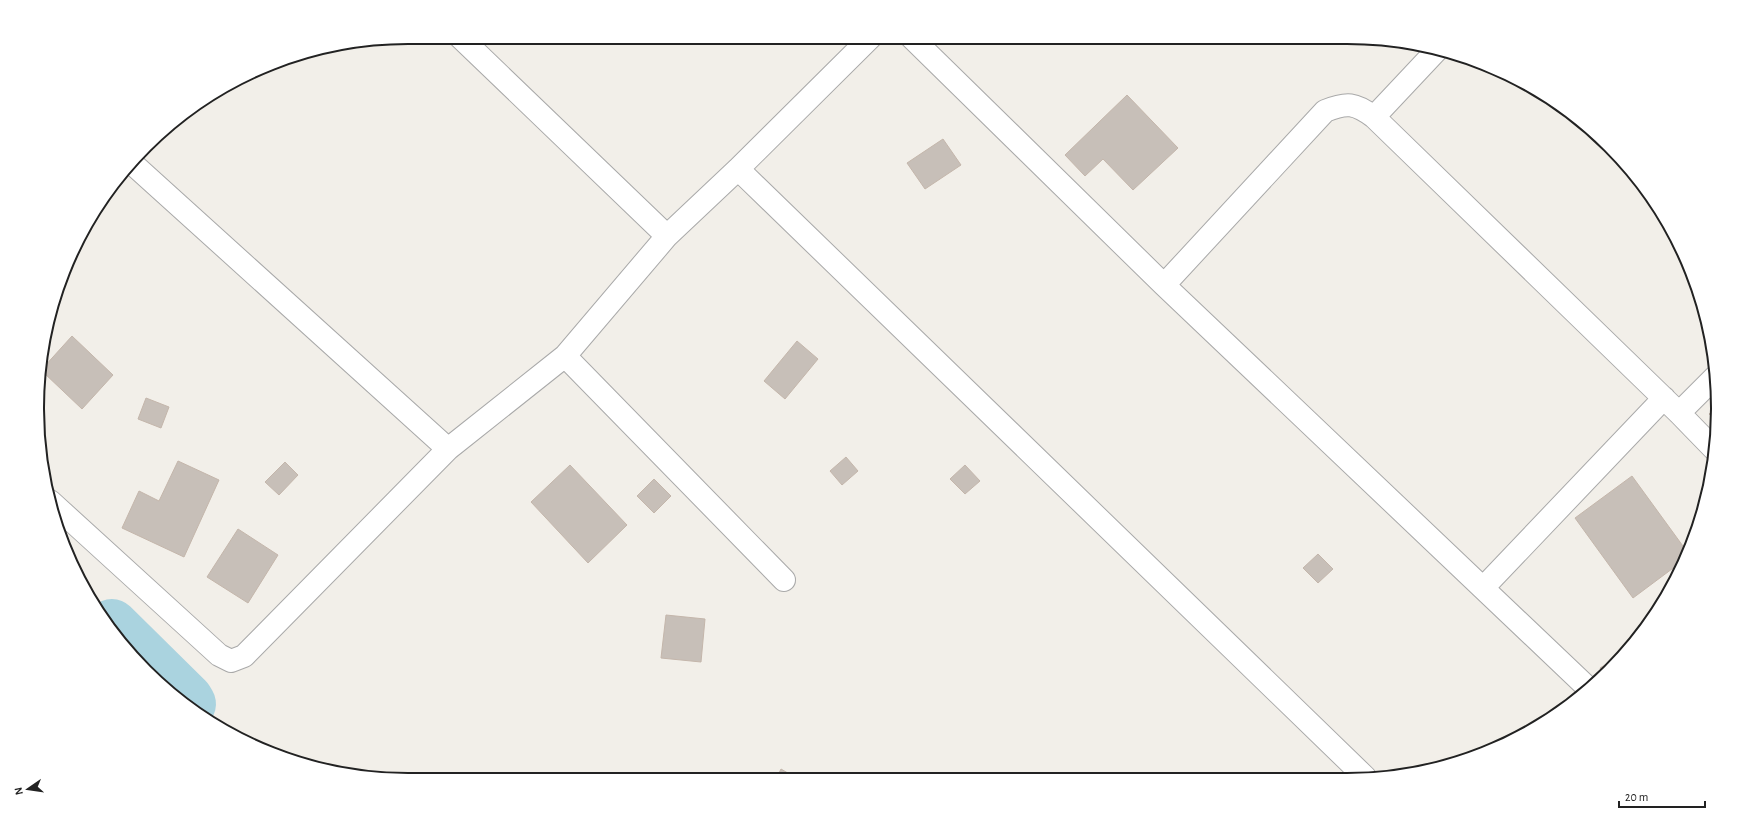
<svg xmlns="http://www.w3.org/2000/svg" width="1755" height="817" font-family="'Alegreya Sans',sans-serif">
  <rect width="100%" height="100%" fill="#f2efe9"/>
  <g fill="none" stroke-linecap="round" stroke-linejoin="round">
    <path stroke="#aad3df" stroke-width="52" d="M112 625 187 699 190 704"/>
  </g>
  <path fill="#c7bfb8" stroke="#c4b6ab" d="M1127 95 1178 148 1133 190 1103 159 1085 176 1065 155Z
    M943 139 961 165 925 189 907 163Z
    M72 336 113 375 82 409 43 372V368Z
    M797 341 818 359 785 399 764 381Z
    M146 398 169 407 161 428 138 419Z
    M1718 405V408L1717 422 1709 414Z
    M846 457 858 471 842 485 830 471Z
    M178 461 219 480 184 557 122 528 139 491 159 501Z
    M285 462 298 475 279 495 265 482Z
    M570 465 627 525 588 563 531 502Z
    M965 465 980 481 965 494 950 479Z
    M1632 476 1688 553 1684 560 1633 598 1575 518Z
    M654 479 671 496 654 513 637 496Z
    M238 529 278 555 248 603 207 577Z
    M1318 554 1333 569 1318 583 1303 568Z
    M666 615 705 619 701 662 661 658Z
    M1616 658V659L1603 673 1600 668Z
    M781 769 798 779H776Z"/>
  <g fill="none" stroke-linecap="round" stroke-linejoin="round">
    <defs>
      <path id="street" d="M460 37 667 236
        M911 37 1164 285 1588 688
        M1374 117 1437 50
        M134 165 448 449
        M738 169 1365 777
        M1164 285 1325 111C1347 102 1355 103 1374 117L1679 413 1714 449
        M565 356 784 580
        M1679 413 1715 377
        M50 501 219 655 231 661 244 656 448 449 565 356 667 236 738 169 871 37
        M1483 588 1664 398"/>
    </defs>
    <use href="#street" stroke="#a9a9a9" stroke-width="24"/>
    <use href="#street" stroke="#fff" stroke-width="22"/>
  </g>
  <path d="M0 0H1755V817H0ZM408 44H1347A364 364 0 0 1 1711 408V409A364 364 0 0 1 1347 773H408A364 364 0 0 1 44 409V408A364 364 0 0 1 408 44Z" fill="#fff" fill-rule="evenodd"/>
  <path fill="none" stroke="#222" stroke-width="2" d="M408 44H1347A364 364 0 0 1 1711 408V409A364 364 0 0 1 1347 773H408A364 364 0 0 1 44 409V408A364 364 0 0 1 408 44Z"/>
  <g transform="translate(28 789) rotate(257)" stroke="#ffffff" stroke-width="3" paint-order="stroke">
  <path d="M0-3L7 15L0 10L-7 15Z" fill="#222222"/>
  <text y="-6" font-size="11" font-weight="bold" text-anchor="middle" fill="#222222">N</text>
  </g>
  <path d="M1619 801v6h86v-6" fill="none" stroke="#222222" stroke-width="2"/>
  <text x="1625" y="801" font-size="12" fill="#222222" stroke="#ffffff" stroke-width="3" paint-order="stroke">20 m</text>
</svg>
